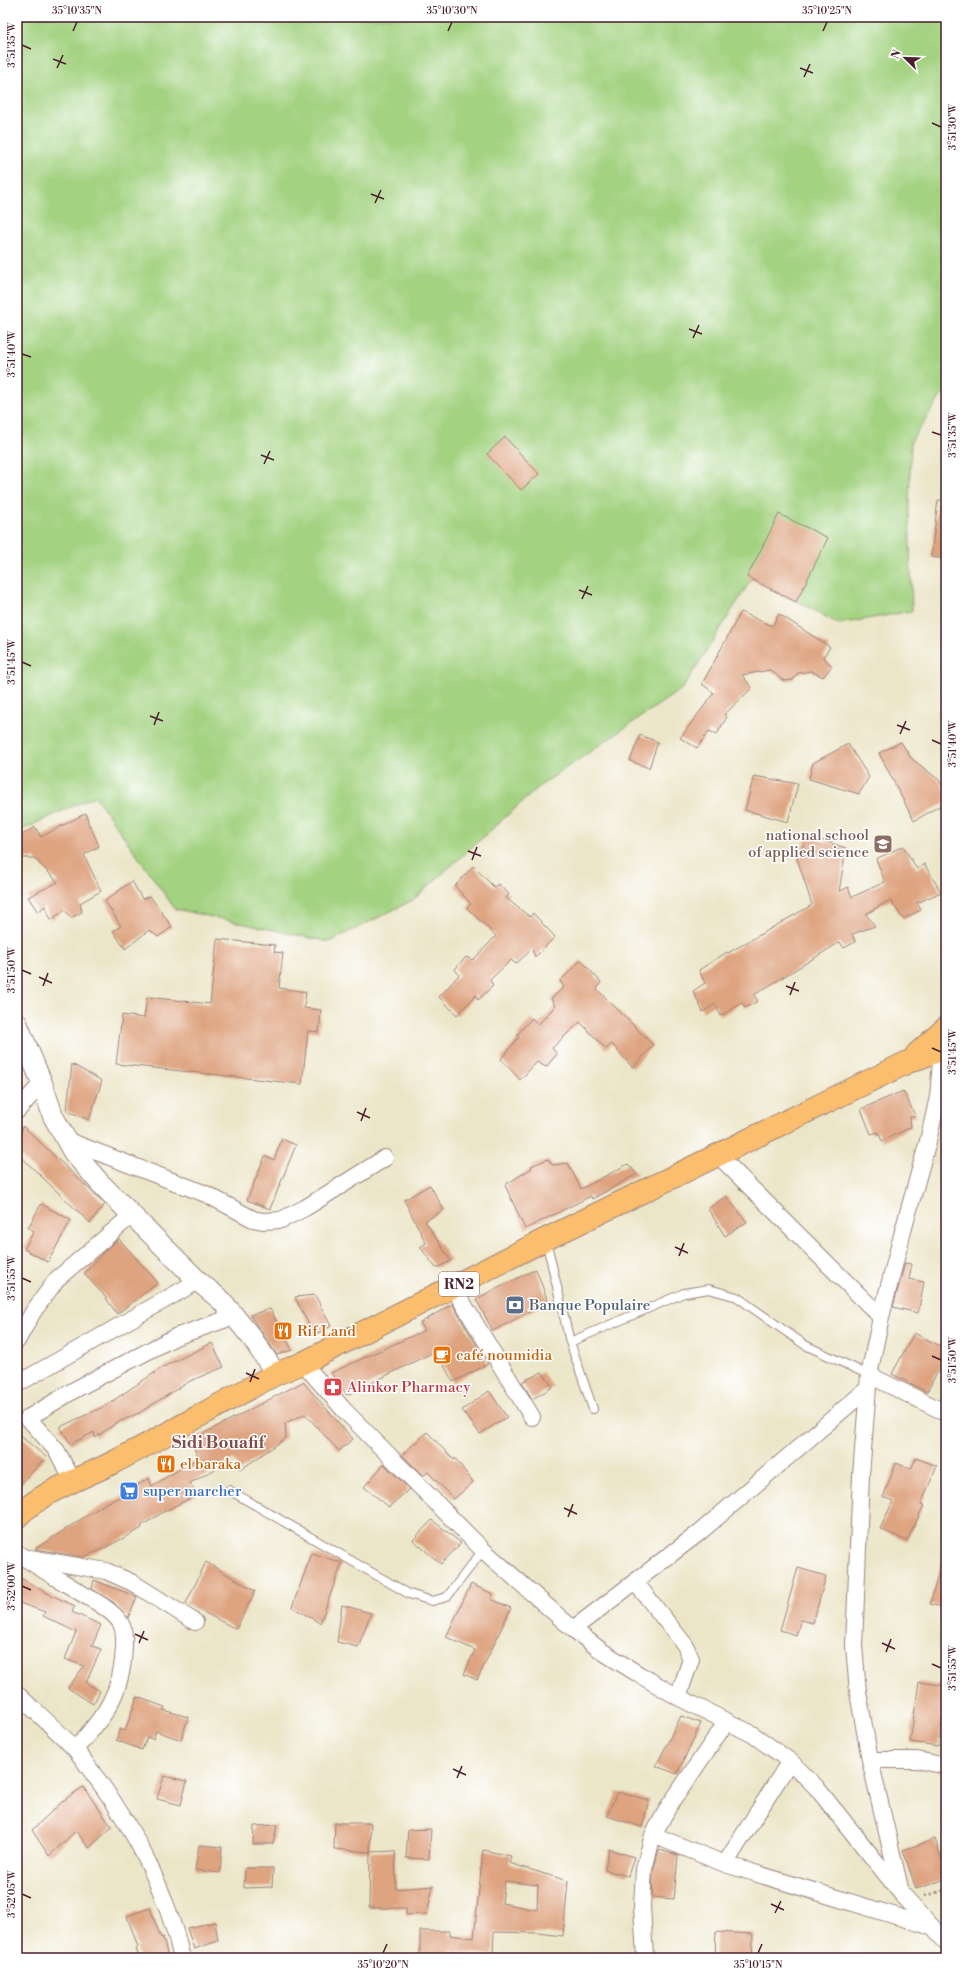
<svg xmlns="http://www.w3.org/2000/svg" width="963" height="1975" font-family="'Libre Bodoni',serif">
  <rect width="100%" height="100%" fill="#fff"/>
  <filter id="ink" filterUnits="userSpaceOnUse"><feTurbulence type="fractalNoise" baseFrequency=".025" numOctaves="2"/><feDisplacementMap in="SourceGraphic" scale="8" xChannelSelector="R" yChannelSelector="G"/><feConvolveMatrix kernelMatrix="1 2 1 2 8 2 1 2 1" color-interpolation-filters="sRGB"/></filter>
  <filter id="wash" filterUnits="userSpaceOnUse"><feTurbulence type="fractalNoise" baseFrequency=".012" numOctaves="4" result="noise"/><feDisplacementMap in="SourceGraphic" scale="16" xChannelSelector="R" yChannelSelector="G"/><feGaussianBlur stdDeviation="0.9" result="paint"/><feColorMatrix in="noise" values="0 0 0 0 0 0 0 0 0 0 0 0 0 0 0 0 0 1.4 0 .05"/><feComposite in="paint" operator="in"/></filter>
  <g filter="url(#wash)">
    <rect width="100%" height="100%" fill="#ece6c9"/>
    <path fill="#a3d280" stroke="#767856" d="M17 17H946V389L911 441 909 507 912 611 839 624 753 577 683 688 540 786 413 900 329 942 175 909 95 796 17 832Z"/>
    <g id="blocks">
      <path fill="#dea37f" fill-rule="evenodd" d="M505 437 539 474 521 490 487 454Z
        M938 500H946V559L931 557Z
        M779 514 828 538 796 602 747 577Z
        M741 612 772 626 779 614 830 647 823 657 832 666 823 677 811 671 798 673 793 680 784 681 770 670 742 675 752 688 724 715 727 717 717 734 709 731 697 748 680 738 714 693 702 684Z
        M640 735 658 742 649 768 630 761Z
        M901 742 911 758 939 780 946 793V802L914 821 879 753Z
        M848 744 869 777 859 794 809 779 813 763Z
        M754 776 798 784 788 822 745 810Z
        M86 813 89 826 90 825 99 846 84 855 101 891 80 903 82 912 71 918 65 910 51 920 45 906 38 912 28 897 58 882 34 858H21L17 851V838L35 827 41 837Z
        M808 836 846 848 839 892 848 887 852 897 885 882 876 859 903 846 917 869 924 864 941 892 917 903 921 910 903 919 890 900 866 914 875 926 852 934 855 942 844 948 840 942 754 995 758 1001 745 1008 742 1003 721 1016 715 1004 703 1012 693 991 705 983 699 970 727 952 728 953 812 905 797 858Z
        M473 866 494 887 498 884 509 894 506 898 530 917 533 913 555 937 535 957 532 949 516 964 511 960 490 980 493 986 478 1000 476 995 457 1015 439 997 459 975 455 969 466 957 473 960 496 936 467 908 471 904 455 886Z
        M132 881 142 899 150 896 172 927 158 937 149 930 125 949 113 931 121 926 105 901Z
        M217 939 275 945 274 952 283 953 279 988 306 992 304 1008 321 1010 319 1032 308 1031 302 1084 116 1064 122 1015 144 1018 147 997 210 1004Z
        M581 960 601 982 597 989 653 1045 633 1068 612 1044 606 1049 580 1022 552 1048 557 1054 546 1067 537 1062 520 1080 501 1059 519 1037 517 1035 532 1018 538 1025 555 1006 551 999 564 987 560 981Z
        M72 1064 102 1081 89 1120 67 1111Z
        M903 1091 916 1117H910L911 1127 882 1141 878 1132 871 1134 861 1109Z
        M23 1126 105 1204 90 1223 17 1153V1145Z
        M282 1139 296 1145 270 1209 247 1200 265 1156 274 1160Z
        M548 1159 552 1165 568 1163 581 1189 628 1164 637 1174 592 1199 591 1196 525 1229 505 1185 532 1168 531 1166Z
        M430 1185 444 1210 425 1221 451 1261 436 1268 420 1247 426 1243 404 1200Z
        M726 1196 747 1222 725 1236 708 1209Z
        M41 1204 71 1220 48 1262 24 1249 34 1231 28 1228Z
        M119 1239 158 1283 117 1314 103 1294 84 1274 104 1252Z
        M905 1263 912 1264 909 1279 924 1282 918 1313 893 1307Z
        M536 1269 548 1302 493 1331 476 1299Z
        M315 1295 331 1326 314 1335 295 1297Z
        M452 1304 488 1364 453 1382 436 1351 347 1395 331 1373 425 1330 420 1323Z
        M270 1309 292 1350 277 1355 250 1315Z
        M914 1333 946 1349V1355L927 1392 892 1374Z
        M212 1343 224 1367 190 1381 139 1413 116 1423 95 1438 94 1432 71 1444 60 1427 105 1406 163 1367Z
        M542 1372 553 1387 532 1399 522 1382Z
        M303 1382 353 1439 339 1451 305 1414 285 1423 286 1438 240 1470 234 1459 190 1483 197 1495 165 1511 141 1526 142 1528 101 1550 83 1557 35 1549 106 1503 118 1498 149 1478 152 1486 198 1458 191 1440Z
        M489 1391 507 1417 480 1434 462 1410Z
        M427 1432 454 1460 455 1458 473 1482 454 1499 428 1472 423 1476 402 1455Z
        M17 1433 46 1457 17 1488Z
        M916 1458 937 1466 921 1504 924 1505 907 1541 880 1529 893 1501 883 1497 896 1463 911 1469Z
        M384 1464 409 1489 389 1507 364 1487Z
        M432 1520 461 1543 441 1564 413 1540Z
        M312 1553 342 1563 320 1623 292 1607Z
        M942 1560H946V1608L930 1604Z
        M206 1562 255 1591 236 1629 186 1603Z
        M798 1568 826 1576 813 1623 801 1620 796 1635 780 1630Z
        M17 1576 51 1595 75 1606 72 1612 101 1625 92 1646 101 1649 86 1683 100 1691 93 1704 68 1688 84 1666 65 1659 76 1632 43 1616 45 1612 17 1602Z
        M94 1580 137 1597 128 1618 113 1602 92 1589Z
        M471 1584 493 1594 491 1599 511 1608 477 1680 464 1674 475 1650 446 1637Z
        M342 1605 371 1613 358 1647 337 1642Z
        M919 1682 946 1686V1697L938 1746 910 1742Z
        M137 1697 165 1707 163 1710 188 1717 181 1740 156 1731 153 1739 147 1737 142 1750 116 1740 120 1729 125 1731Z
        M681 1716 701 1723 677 1774 656 1766Z
        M164 1776 187 1781 181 1805 157 1799Z
        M83 1787 112 1827 89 1848 76 1831 49 1856 32 1830 64 1800Z
        M617 1792 649 1800 642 1827 607 1816Z
        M335 1823H371L370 1852 334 1849Z
        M277 1825 273 1844H253L254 1826Z
        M431 1829 429 1859 406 1858 408 1830Z
        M935 1839 946 1872V1879L916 1889 903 1850Z
        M199 1845 222 1847 220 1873 195 1870Z
        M609 1849 634 1857 628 1876 605 1870Z
        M483 1850 511 1856 509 1863 568 1881 563 1936 538 1933 494 1932 493 1955 450 1951V1958H420V1931H450V1935L474 1938ZM505 1881 538 1885 537 1910 502 1903Z
        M659 1850 678 1855 674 1899 652 1897 653 1870Z
        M395 1851 396 1889 433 1886 427 1914 406 1915V1908H369L370 1852Z
        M245 1868H273L272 1887 244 1888Z
        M150 1908 161 1938 163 1937 168 1958H139L136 1948 138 1947 127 1916Z
        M215 1922 218 1941 194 1949 187 1928Z
        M716 1932 753 1934 752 1958H715Z"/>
    </g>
  </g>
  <g filter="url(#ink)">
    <use href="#blocks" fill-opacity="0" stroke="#9b827a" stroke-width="1"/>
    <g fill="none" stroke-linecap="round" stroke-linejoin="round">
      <defs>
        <path id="service" d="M546 1240 570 1342 593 1409
          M570 1342 684 1293 709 1289 737 1297 805 1345 869 1375
          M229 1490 409 1594 432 1601 447 1597 483 1550"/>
        <path id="minor" d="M17 1111 42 1083
          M66 1140 206 1194 253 1219 263 1221 281 1220 305 1208 385 1158
          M718 1155 881 1317
          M453 1287 532 1417
          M17 1341 33 1312 57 1279 132 1215
          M303 1363 345 1411 483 1550 573 1629 603 1652 640 1675 678 1697 752 1734 790 1761 816 1787 901 1893 946 1942
          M869 1375 946 1413
          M17 1384 198 1281
          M73 1481 57 1451 28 1418 76 1389 175 1337 235 1316
          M17 1553C38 1567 60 1580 81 1593 94 1601 111 1609 120 1622 125 1629 124 1640 124 1648 122 1694 105 1716 75 1749
          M30 1558 106 1571 133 1583 195 1622
          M636 1583 685 1645 691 1659 678 1697
          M573 1629 700 1532 866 1390
          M17 1694C36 1712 56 1729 74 1748 83 1758 90 1770 98 1780 137 1833 167 1894 182 1958
          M870 1760H917L946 1766
          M653 1835 725 1864 932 1927
          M725 1864 790 1761
          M900 1888 870 1760 858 1692 854 1646 861 1475 869 1375 881 1317 903 1231 928 1141 938 1097 942 1049
          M645 1958 642 1906 644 1869 653 1835 669 1806 727 1721"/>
        <path id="tertiary" d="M17 1023 42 1083 53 1116 73 1152 100 1183 198 1281 222 1301 252 1338 276 1374"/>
        <path id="trunk" d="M917 1054 946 1028
          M17 1517C42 1491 81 1479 112 1463 167 1435 221 1403 276 1374L303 1363 546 1239 908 1062 946 1048"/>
      </defs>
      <use href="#service" stroke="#9b827a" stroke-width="10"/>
      <use href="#minor" stroke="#9b827a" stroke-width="18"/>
      <use href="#tertiary" stroke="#9b827a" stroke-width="22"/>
      <use href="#trunk" stroke="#9b827a" stroke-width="24"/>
      <path stroke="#9b827a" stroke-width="2.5" stroke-dasharray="3 3" stroke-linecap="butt" d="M924 1896 946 1890"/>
      <use href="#service" stroke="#fff" stroke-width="8"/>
      <use href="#minor" stroke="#fff" stroke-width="16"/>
      <use href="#tertiary" stroke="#fff" stroke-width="20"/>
      <use href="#trunk" stroke="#fbbe6e" stroke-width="22"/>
    </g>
  </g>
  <path fill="none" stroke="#4a1f2b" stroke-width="1.5" d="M73 31 77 22M448 31 452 22M823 31 827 22M22 45 31 49M53 59 66 64M57 68 63 55M800 68 813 73M804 77 810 64M932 123 941 127M371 194 384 199M375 203 381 190M689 329 702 334M693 338 699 325M22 354 31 357M932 432 941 435M261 455 274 460M264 464 270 451M579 590 592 595M582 599 588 586M22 662 31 666M150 716 163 721M154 725 159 712M897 725 910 730M900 734 906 721M932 740 941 744M468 851 481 856M472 860 477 847M22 970 31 974M39 977 52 983M43 986 48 973M786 986 799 991M790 995 795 982M932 1048 941 1052M357 1112 370 1118M361 1121 366 1108M675 1247 688 1253M679 1256 684 1243M22 1278 31 1282M932 1356 941 1360M246 1373 259 1379M250 1382 255 1369M564 1508 577 1514M568 1517 573 1504M22 1586 31 1590M135 1634 148 1640M139 1643 144 1631M882 1643 895 1649M886 1652 891 1639M932 1664 941 1668M453 1769 466 1775M457 1778 462 1766M22 1894 31 1898M771 1904 784 1910M775 1913 781 1901M383 1953 387 1944M758 1953 762 1944"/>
  <defs>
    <symbol id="school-square" viewBox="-11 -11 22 22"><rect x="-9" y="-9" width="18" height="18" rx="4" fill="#8d6e63" stroke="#fff"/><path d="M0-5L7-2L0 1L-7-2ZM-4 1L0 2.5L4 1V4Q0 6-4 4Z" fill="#fff"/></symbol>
    <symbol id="bank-square" viewBox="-11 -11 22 22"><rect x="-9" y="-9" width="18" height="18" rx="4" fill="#5c6f8a" stroke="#fff"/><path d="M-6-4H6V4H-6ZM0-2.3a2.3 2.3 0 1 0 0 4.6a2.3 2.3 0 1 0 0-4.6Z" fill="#fff"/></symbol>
    <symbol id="restaurant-square" viewBox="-11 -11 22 22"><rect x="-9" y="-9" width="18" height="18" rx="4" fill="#e8710a" stroke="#fff"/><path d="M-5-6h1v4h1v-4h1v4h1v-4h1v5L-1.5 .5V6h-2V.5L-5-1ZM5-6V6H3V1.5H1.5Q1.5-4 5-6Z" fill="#fff"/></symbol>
    <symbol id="cafe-square" viewBox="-11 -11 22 22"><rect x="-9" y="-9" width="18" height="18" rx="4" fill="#e8710a" stroke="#fff"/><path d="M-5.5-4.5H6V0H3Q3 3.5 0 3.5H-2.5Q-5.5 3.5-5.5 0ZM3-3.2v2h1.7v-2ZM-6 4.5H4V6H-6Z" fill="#fff"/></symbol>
    <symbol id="pharmacy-square" viewBox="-11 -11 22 22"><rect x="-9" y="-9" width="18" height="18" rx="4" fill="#e0444e" stroke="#fff"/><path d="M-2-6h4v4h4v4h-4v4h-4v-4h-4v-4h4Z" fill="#fff"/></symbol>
    <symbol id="supermarket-square" viewBox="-11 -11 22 22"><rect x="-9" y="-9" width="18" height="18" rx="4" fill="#3f7fe0" stroke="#fff"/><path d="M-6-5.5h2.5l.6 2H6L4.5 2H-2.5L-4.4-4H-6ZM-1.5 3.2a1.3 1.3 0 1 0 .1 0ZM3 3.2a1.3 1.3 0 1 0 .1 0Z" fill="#fff"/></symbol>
  </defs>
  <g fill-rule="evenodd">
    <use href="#school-square" x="872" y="833" width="22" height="22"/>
    <use href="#bank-square" x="504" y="1294" width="22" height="22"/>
    <use href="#restaurant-square" x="272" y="1320" width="22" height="22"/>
    <use href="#cafe-square" x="431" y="1344" width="22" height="22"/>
    <use href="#pharmacy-square" x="322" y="1376" width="22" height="22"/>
    <use href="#restaurant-square" x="155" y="1453" width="22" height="22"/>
    <use href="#supermarket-square" x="118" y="1480" width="22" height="22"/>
  </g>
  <g text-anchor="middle" stroke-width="3" stroke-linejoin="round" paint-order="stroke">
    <rect fill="#fff" stroke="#80626b" stroke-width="1" x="439" y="1272" width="40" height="24" rx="3"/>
    <g font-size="14" font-weight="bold" fill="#4a1f2b">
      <text x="459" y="1289">RN2</text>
    </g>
    <g font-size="15" fill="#785e54" stroke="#fff" text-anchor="end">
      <text x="869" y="840">national school<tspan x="869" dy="17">of applied science</tspan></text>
    </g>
    <g font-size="15" fill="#4e5e75" stroke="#fff" text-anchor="start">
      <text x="529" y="1310">Banque Populaire</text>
    </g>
    <g font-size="15" fill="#c56008" stroke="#fff" text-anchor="start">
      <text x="297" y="1336">Rif Land</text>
      <text x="456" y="1360">café noumidia</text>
      <text x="180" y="1469">el baraka</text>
    </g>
    <g font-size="15" fill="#be3a42" stroke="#fff" text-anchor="start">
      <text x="347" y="1392">Alinkor Pharmacy</text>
    </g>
    <g font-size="15" fill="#366cbe" stroke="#fff" text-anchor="start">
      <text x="143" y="1496">super marcher</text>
    </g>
    <g font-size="17" font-weight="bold" fill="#7e4d48" stroke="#fff">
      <text x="218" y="1448">Sidi Bouafif</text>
    </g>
  </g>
  <rect width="963" height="1975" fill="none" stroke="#fff" stroke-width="44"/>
  <g transform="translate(905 58) rotate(293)" stroke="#ffffff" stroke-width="3" paint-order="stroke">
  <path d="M0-3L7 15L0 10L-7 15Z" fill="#4a1f2b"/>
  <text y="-6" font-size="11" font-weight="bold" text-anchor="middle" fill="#4a1f2b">N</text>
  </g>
  <rect x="22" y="22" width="919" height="1931" fill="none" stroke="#4a1f2b" stroke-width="1.5"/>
  <g font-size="10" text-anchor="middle" fill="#4a1f2b">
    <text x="77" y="14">35°10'35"N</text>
    <text x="452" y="14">35°10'30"N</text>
    <text x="827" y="14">35°10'25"N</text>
    <text transform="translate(11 45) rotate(-90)" y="4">3°51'35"W</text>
    <text transform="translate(952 127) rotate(-90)" y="4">3°51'30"W</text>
    <text transform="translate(11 354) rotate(-90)" y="4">3°51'40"W</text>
    <text transform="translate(952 435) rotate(-90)" y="4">3°51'35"W</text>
    <text transform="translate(11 662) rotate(-90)" y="4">3°51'45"W</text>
    <text transform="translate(952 744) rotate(-90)" y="4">3°51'40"W</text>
    <text transform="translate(11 970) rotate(-90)" y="4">3°51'50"W</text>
    <text transform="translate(952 1052) rotate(-90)" y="4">3°51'45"W</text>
    <text transform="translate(11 1278) rotate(-90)" y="4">3°51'55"W</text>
    <text transform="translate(952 1360) rotate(-90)" y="4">3°51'50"W</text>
    <text transform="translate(11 1586) rotate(-90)" y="4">3°52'00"W</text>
    <text transform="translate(952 1668) rotate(-90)" y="4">3°51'55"W</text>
    <text transform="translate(11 1894) rotate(-90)" y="4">3°52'05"W</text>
    <text x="383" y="1968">35°10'20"N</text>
    <text x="758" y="1968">35°10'15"N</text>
  </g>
</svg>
